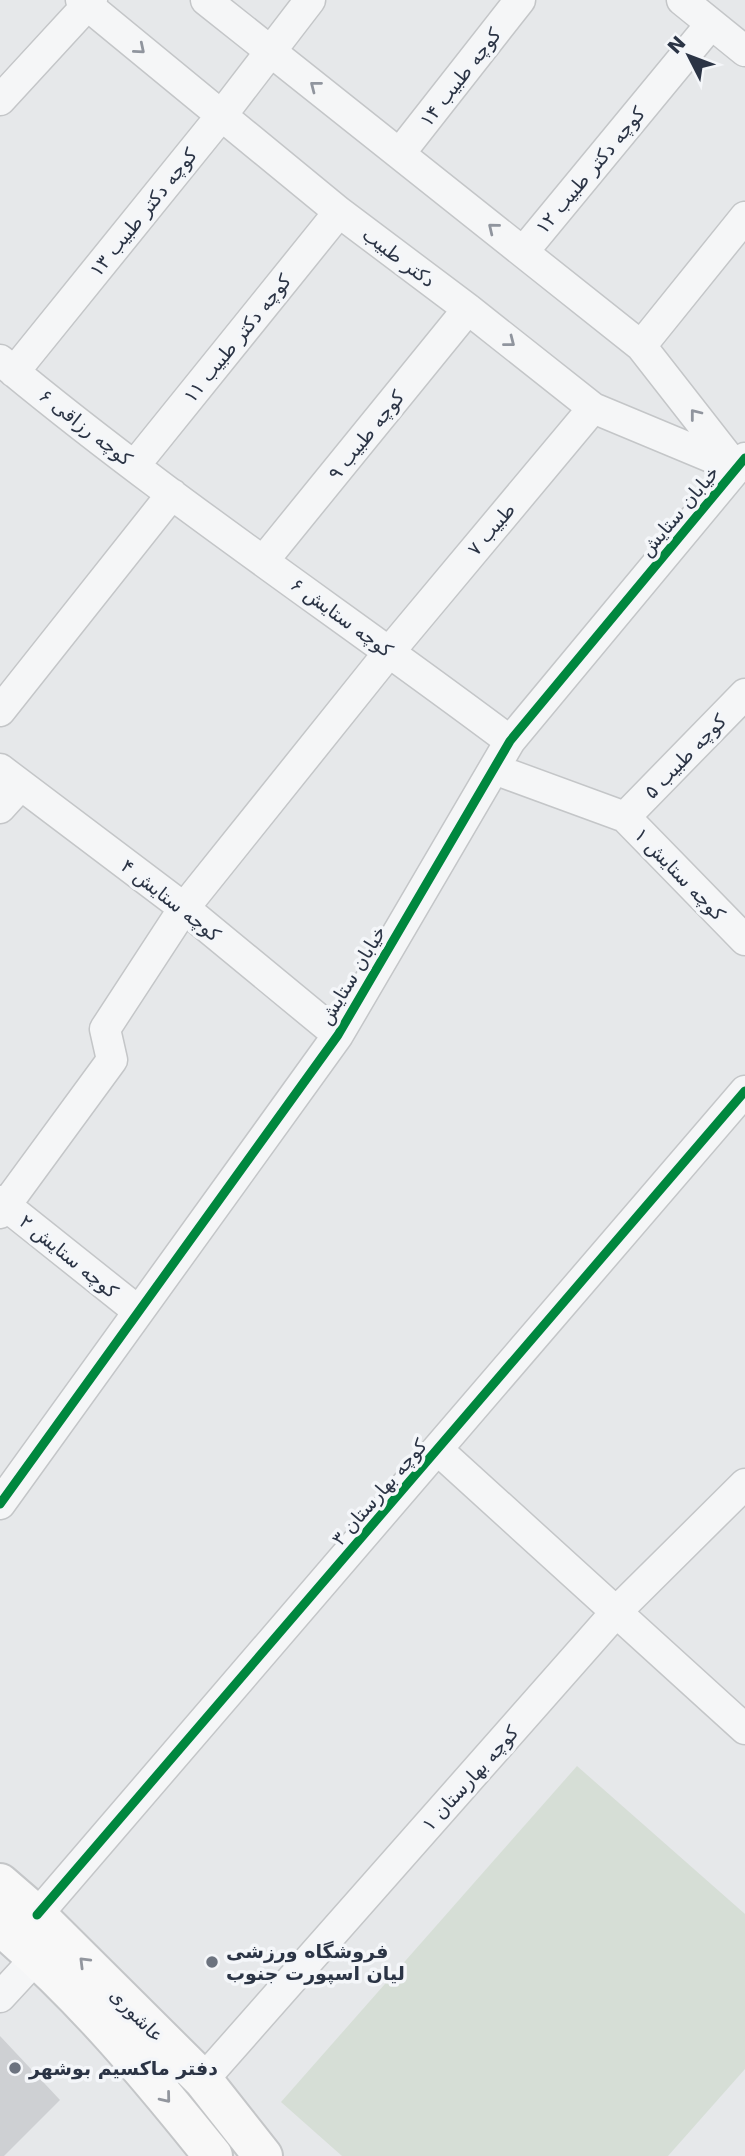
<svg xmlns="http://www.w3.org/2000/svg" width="745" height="2156" font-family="'DejaVu Sans','Noto Sans Arabic',sans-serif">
  <rect width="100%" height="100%" fill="#e6e8ea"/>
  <path fill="#d6ded6" d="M577 1766 745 1914V2069L668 2156H342L281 2102Z"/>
  <path fill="#ced0d3" d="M0 2036 60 2100 4 2156H0Z"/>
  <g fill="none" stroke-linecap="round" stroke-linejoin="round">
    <defs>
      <path id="street" d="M81 0 339 212 468 309 593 408 737 468
        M206 0 641 346 734 465
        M682 0 745 51
        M0 100 92 0
        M400 153 520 0
        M523 252 711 24
        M641 346 745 217
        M0 360C162 495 341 614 510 741
        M14 372 221 116 310 0
        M135 465 339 212
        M264 560 468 309
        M0 711 172 494
        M0 769 184 908 338 1035
        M494 769 625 817 745 940
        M0 808 20 786
        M625 817 745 694
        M0 1201 138 1311
        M0 1213 112 1060 105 1029 184 908 390 651 593 408
        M438 1450 745 1729
        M0 1504 338 1035 510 741 745 458
        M37 1915 745 1091
        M0 1997 37 1957
        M203 2080 617 1611 745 1484"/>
      <path id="secondary" d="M0 1883 37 1915 203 2080 263 2156
        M0 1926C80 1993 148 2075 213 2156"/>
    </defs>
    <use href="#street" stroke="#c4c6c8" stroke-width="33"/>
    <use href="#secondary" stroke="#c4c6c8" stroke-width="42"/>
    <use href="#street" stroke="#f5f6f7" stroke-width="30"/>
    <use href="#secondary" stroke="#f8f8f8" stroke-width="38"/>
    <defs>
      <path id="cycleway" d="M0 1504 338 1035 510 741 745 458
        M37 1915 745 1091"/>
    </defs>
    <use href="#cycleway" stroke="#f4f6f9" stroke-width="13"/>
    <use href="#cycleway" stroke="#00873e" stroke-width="9"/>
  </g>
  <defs><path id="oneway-chevron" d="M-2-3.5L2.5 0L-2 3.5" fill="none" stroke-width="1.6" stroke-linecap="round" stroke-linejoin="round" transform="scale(1.75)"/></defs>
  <g stroke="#90959e">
    <use href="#oneway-chevron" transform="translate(140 49) rotate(40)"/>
    <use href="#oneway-chevron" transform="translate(315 86) rotate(-142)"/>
    <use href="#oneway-chevron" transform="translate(493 228) rotate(-141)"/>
    <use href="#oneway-chevron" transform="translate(510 342) rotate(38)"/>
    <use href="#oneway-chevron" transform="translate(695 414) rotate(-128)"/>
  </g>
  <g stroke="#92969e">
    <use href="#oneway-chevron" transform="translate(84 1962) rotate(-135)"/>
    <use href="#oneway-chevron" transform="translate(166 2098) rotate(51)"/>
  </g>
  <g fill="#6c737f" stroke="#f4f6f9" stroke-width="2.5">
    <circle cx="212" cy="1962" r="7"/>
    <circle cx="15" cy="2068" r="7"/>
  </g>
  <g text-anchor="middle" stroke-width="7" stroke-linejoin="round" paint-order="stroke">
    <g font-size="19" fill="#2b3445" stroke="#f4f6f9">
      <text transform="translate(460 77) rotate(-52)" y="7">کوچه طبیب ۱۴</text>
      <text transform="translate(590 170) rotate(-50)" y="7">کوچه دکتر طبیب ۱۲</text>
      <text transform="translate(143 212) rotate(-51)" y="7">کوچه دکتر طبیب ۱۳</text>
      <text transform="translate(399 257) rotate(37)" y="7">دکتر طبیب</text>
      <text transform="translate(237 338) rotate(-51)" y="7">کوچه دکتر طبیب ۱۱</text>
      <text transform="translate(86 427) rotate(38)" y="7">کوچه رزاقی ۶</text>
      <text transform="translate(366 435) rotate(-51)" y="7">کوچه طبیب ۹</text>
      <text transform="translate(679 511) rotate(-50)" y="7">خیابان ستایش</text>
      <text transform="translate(491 529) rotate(-50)" y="7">طبیب ۷</text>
      <text transform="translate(342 617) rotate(36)" y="7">کوچه ستایش ۶</text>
      <text transform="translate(685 756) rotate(-46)" y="7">کوچه طبیب ۵</text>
      <text transform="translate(680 874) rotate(46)" y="7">کوچه ستایش ۱</text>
      <text transform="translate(171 900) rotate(38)" y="7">کوچه ستایش ۴</text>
      <text transform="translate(352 975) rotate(-59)" y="7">خیابان ستایش</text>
      <text transform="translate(69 1256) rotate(39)" y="7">کوچه ستایش ۲</text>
      <text transform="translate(379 1492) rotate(-49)" y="7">کوچه بهارستان ۳</text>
      <text transform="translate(470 1778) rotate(-48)" y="7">کوچه بهارستان ۱</text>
      <text transform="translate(137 2015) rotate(45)" y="7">عاشوری</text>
    </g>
    <g font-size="19" font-weight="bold" fill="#2b3445" stroke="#f4f6f9" text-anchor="start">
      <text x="226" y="1958">فروشگاه ورزشی<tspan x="226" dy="22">لیان اسپورت جنوب</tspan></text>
      <text x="29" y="2075">دفتر ماکسیم بوشهر</text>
    </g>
  </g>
  <g transform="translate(689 56) rotate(312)" stroke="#f4f6f9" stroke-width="5" paint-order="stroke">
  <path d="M0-5L12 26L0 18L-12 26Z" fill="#2b3445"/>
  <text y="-10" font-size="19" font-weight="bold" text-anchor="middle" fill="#2b3445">N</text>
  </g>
</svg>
